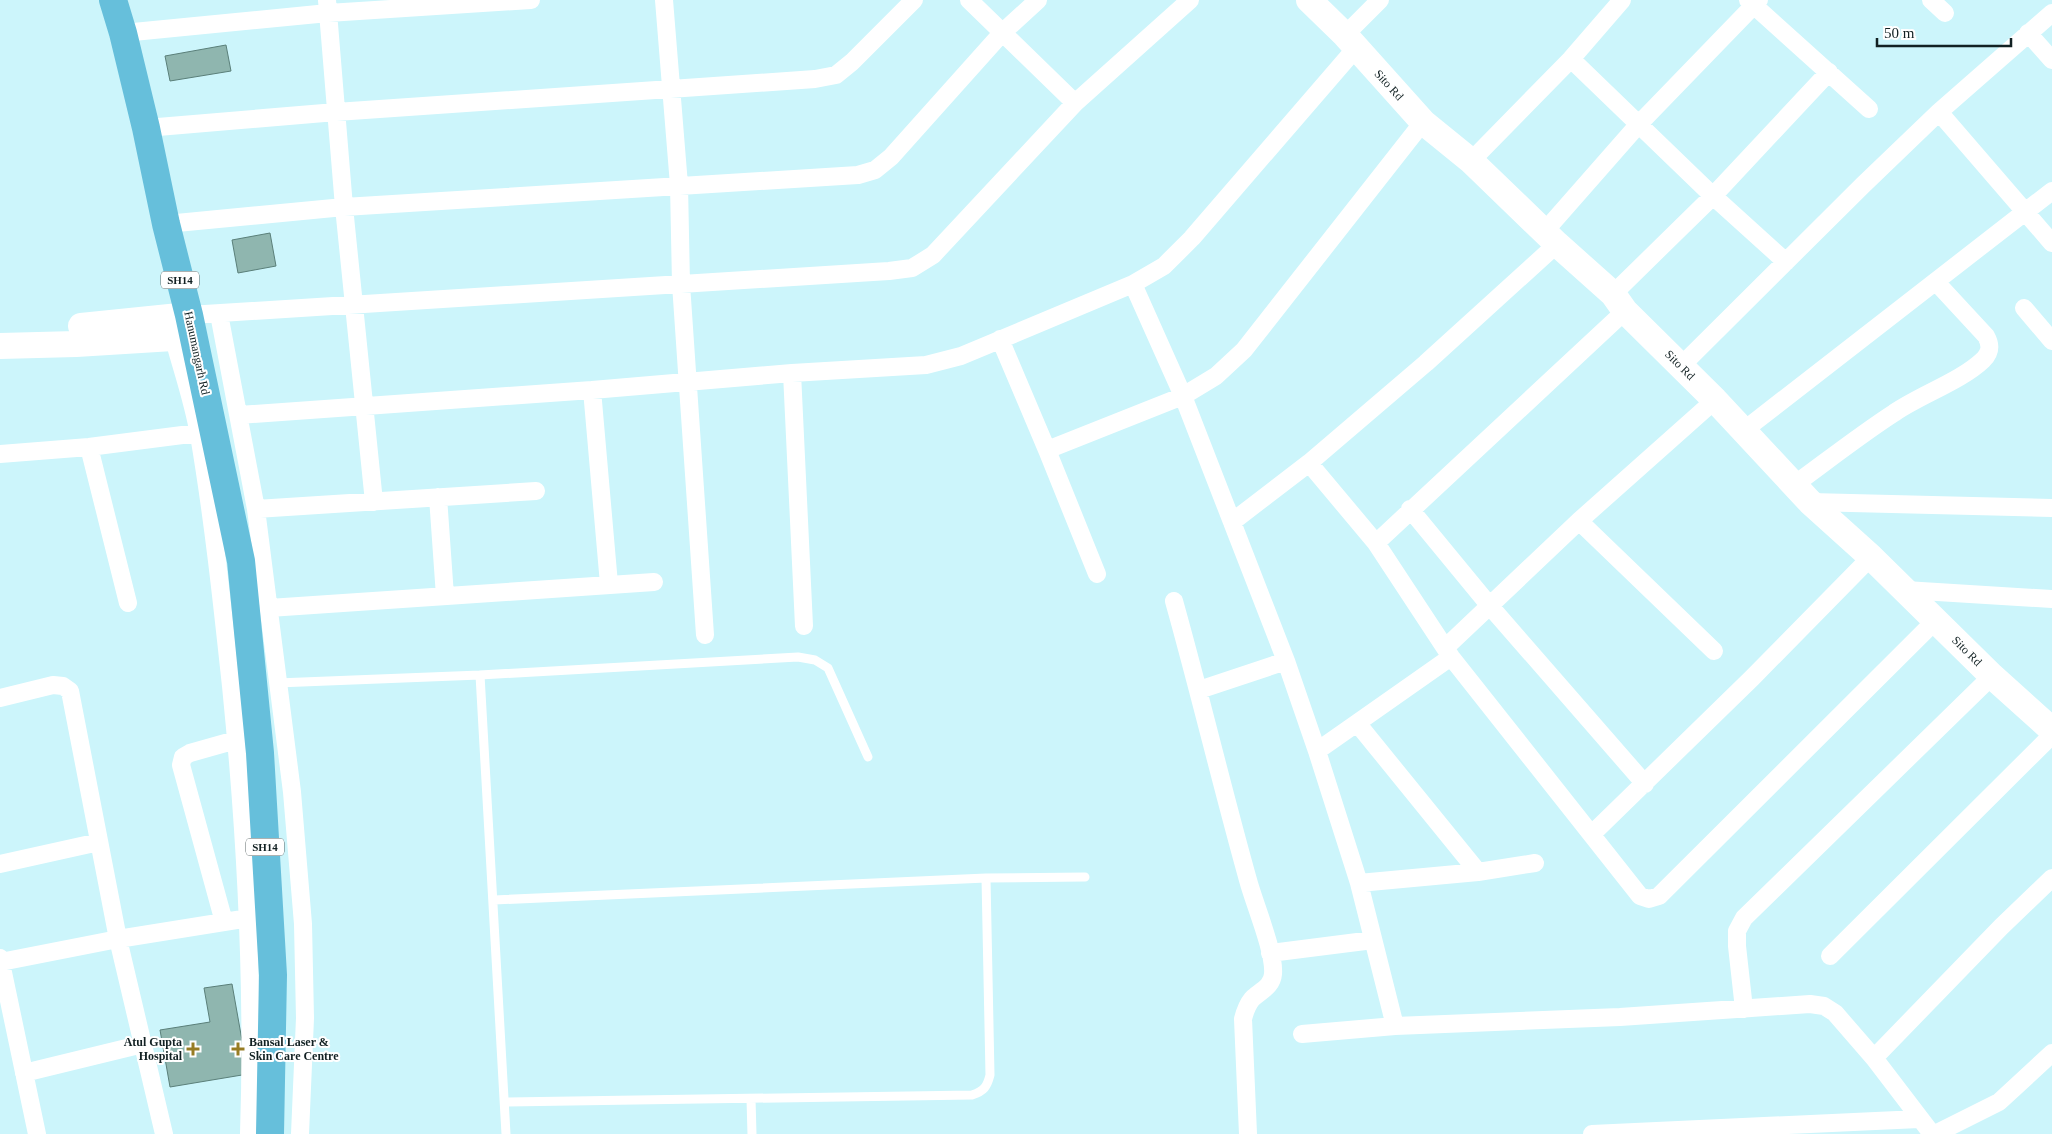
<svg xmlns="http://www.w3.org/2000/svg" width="2052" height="1134" font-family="Georgia,serif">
  <rect width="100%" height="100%" fill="#ccf5fb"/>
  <path fill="#8fb6af" stroke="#5a7f79" d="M226 45 231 71 170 81 165 56Z
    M270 233 276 266 238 273 232 240Z
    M232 984 248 1074 170 1087 160 1030 210 1022 204 988Z"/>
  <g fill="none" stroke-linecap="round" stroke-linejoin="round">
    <path stroke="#fff" stroke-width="9" d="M480 675 506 1134
      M277 683 480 675 798 657 815 660 828 668 868 757
      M494 900 986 878 1085 877
      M751 1099 752 1134
      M506 1102 972 1095C984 1091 987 1087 990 1075L986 878"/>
    <path stroke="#fff" stroke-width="18" d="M327 0 344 207 374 502
      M664 0 679 185 681 284 705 635
      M969 0 1075 103
      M1748 0 1869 109
      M1931 0 1945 13
      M2052 13 1939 112 2052 243
      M123 33 328 13 531 0
      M2028 33 2052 60
      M1345 35 1380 0
      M1571 59 1713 196 1786 262
      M146 128 336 112 815 79 836 75 852 62 914 0
      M1471 161 1571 59 1622 0
      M166 224 344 207 858 175 875 170 891 157 1002 33 1038 0
      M1544 232 1638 125 1759 0
      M1133 284 1183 396 1286 661 1317 751 1359 883 1395 1026 1620 1017 1810 1004 1824 1006 1835 1013 1874 1058 1932 1134
      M1613 294 1713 196 1829 72
      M2024 308 2052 341
      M219 314 256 509 292 792 303 924 305 1018 300 1134
      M189 315 889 271 912 268 933 255 1075 103 1190 0
      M171 328C180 364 193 399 199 435 213 518 222 602 231 686 246 835 254 984 249 1134
      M1000 339 1047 450 1183 396 1216 376 1244 350 1423 122
      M1681 366 1863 185 1939 112
      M792 373 804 626
      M592 390 609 584
      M239 415 592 390 792 373 926 365 961 356 1133 284 1164 266 1192 238 1356 48
      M1743 431 2052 191
      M89 447 128 603
      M1047 450 1097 574
      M0 454 89 447 198 433
      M1309 463 1376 543 1451 657 1640 896 1649 899 1659 896 1936 620
      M1794 485C1827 461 1860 435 1894 413 1920 395 1961 381 1983 360 1991 352 1991 345 1986 336L1936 282
      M438 497 445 596
      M1810 502 2052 508
      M256 509 536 491
      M1410 509 1489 605 1645 784
      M1579 521 1714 651
      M1232 522 1309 463 1426 363 1557 244
      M1376 543 1625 311
      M1905 590 2052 599
      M1174 601C1200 694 1222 787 1248 880 1254 903 1275 952 1273 974 1272 987 1260 991 1252 999 1247 1005 1245 1011 1243 1019L1248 1134
      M269 608 654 582
      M1445 648 1579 521 1715 400
      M1199 690 1286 661
      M0 698 53 685 63 686 70 691 118 939 164 1134
      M1357 723 1451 657
      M1317 751 1357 723 1478 872
      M1592 834 1752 678 1871 557
      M0 864 99 842
      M1359 883 1478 872 1535 863
      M224 922 181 765 183 757 190 753 236 740
      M1270 953 1373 940
      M1830 956 2052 735
      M0 958 37 1134
      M1 962 118 939 249 918
      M1744 1009 1737 946V931L1744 918 1992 676
      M1302 1034 1395 1026
      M1874 1058 2001 927 2052 878
      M24 1073 143 1044
      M1592 1134 1919 1119
      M1935 1134 1999 1102 2052 1053"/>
    <path stroke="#fff" stroke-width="26" d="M1309 0 1345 35 1423 122 1471 161 1557 244 1613 294 1625 311 1715 400 1810 502 1871 557 1992 676 2052 730
      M81 326 189 315
      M0 346 76 344 173 338 193 333"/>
    <path stroke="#66bfdb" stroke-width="28" d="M113 0 123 33 146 128 166 224 189 315 241 561 260 753 273 975 270 1134"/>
  </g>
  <g fill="#977c24" stroke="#fff" stroke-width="2">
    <path d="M190.5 1041.5h5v5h5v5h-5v5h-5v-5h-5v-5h5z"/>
    <path d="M235.5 1041.5h5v5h5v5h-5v5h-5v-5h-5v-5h5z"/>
  </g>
  <g text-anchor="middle" stroke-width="4" stroke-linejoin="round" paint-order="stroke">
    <g fill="#fff" stroke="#596465" stroke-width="1">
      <rect x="161" y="271.5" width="38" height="17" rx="4"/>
      <rect x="246" y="838.5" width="38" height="17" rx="4"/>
    </g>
    <g font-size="11" font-weight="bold" fill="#122123">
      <text x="180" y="284">SH14</text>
      <text x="265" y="851">SH14</text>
    </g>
    <g font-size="12" fill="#122123" stroke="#fff">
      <text transform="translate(1389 85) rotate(48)" y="4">Sito Rd</text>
      <text transform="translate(197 353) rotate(78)" y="4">Hanumangarh Rd</text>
      <text transform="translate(1680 365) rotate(45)" y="4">Sito Rd</text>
      <text transform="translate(1967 651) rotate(45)" y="4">Sito Rd</text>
    </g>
    <g font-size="12" font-weight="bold" fill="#122123" stroke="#fff" text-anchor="end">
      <text x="182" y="1046">Atul Gupta<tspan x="182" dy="14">Hospital</tspan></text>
      <text x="249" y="1046" text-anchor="start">Bansal Laser &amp;<tspan x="249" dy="14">Skin Care Centre</tspan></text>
    </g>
  </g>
  <path d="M1877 38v8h134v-8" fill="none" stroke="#122123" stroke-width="2.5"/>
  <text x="1884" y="38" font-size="15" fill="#122123" stroke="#ffffff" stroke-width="4" paint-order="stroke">50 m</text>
</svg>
